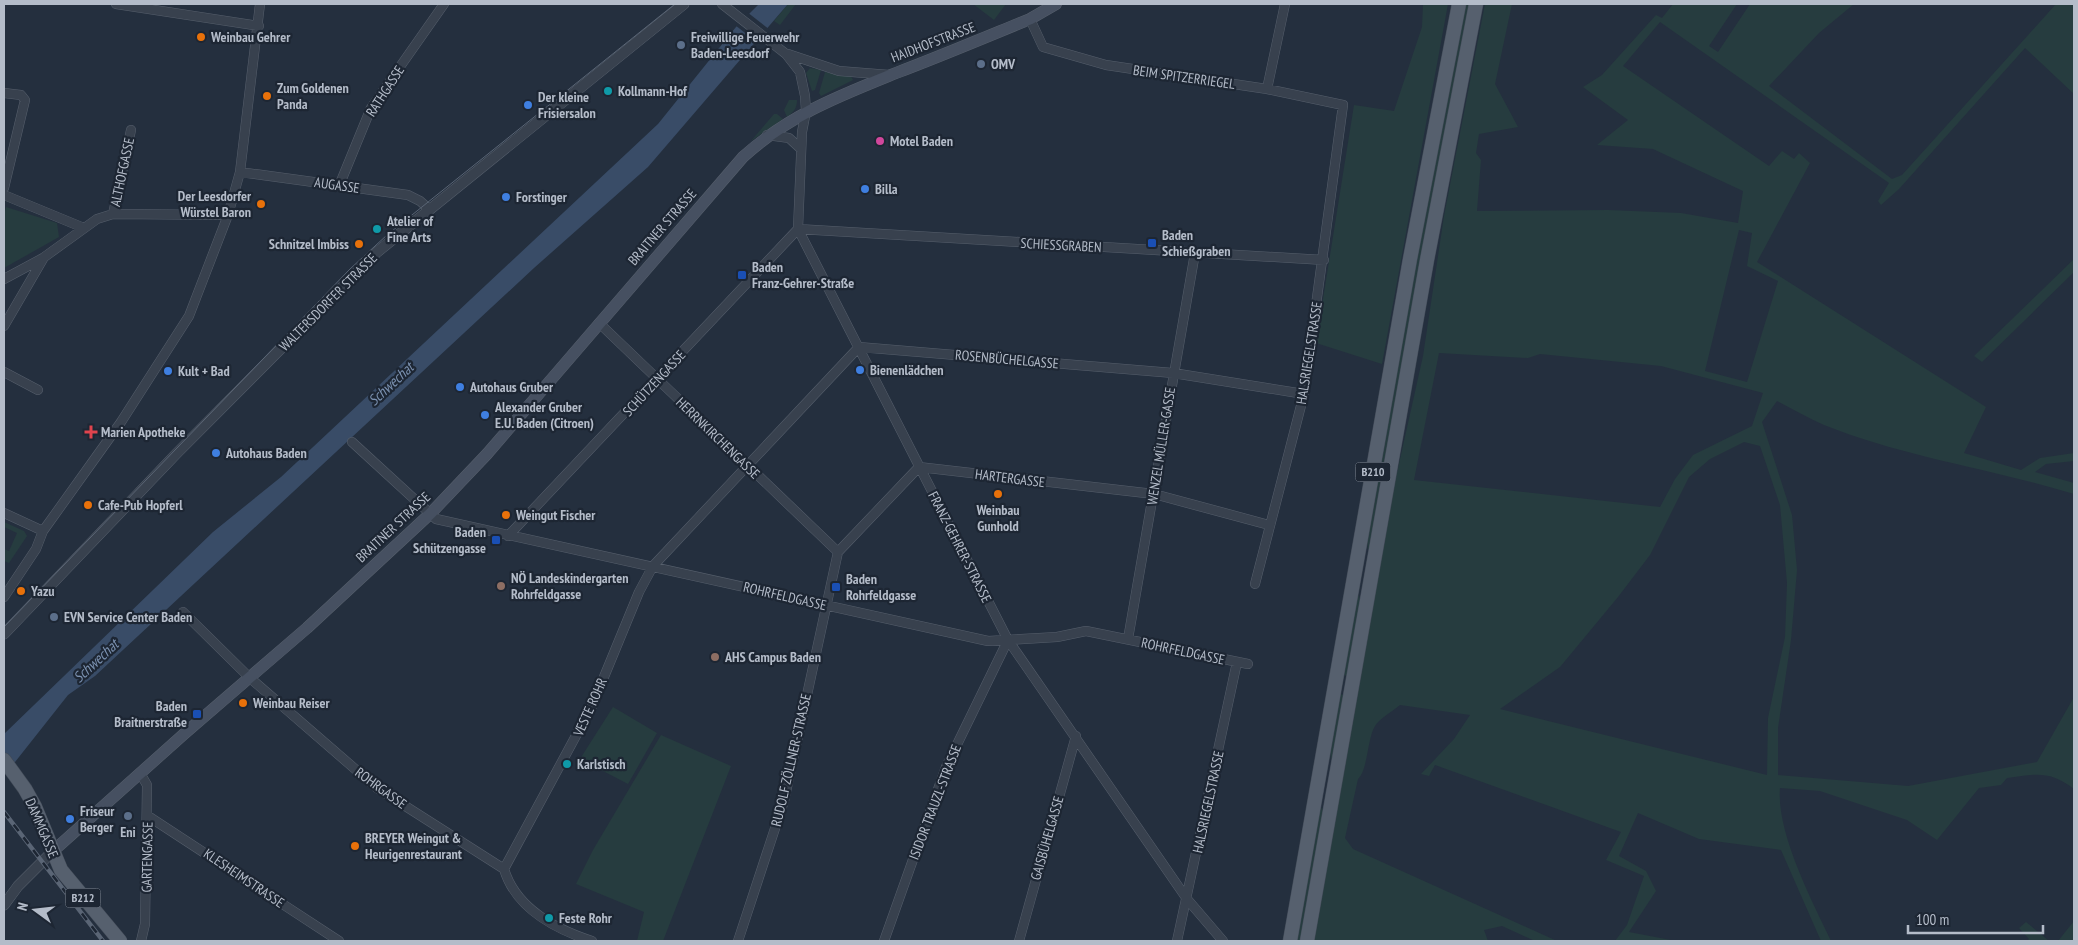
<svg xmlns="http://www.w3.org/2000/svg" width="2078" height="945" font-family="'PT Sans Narrow',sans-serif">
  <rect width="100%" height="100%" fill="#242f3e"/>
  <path fill="#263c3f" fill-rule="evenodd" d="M788 4H796L780 25 774 21Z
    M973 4H1006L994 20Z
    M1423 4H1448L1382 364 1316 343 1354 105 1394 111 1422 27Z
    M1464 4H1470L1444 135 1372 541 1368 550 1367 540 1438 135Z
    M1485 4H1512L1495 84 1518 127 1479 134 1476 153 1481 160 1477 211 1608 210 1681 213 1738 223 1743 191 1653 149 1597 145 1628 120 1583 87 1602 75 1656 15 1662 18 1673 4H1737L1709 46 1718 52 1750 4H1854L1819 33 1769 86 1892 179 1902 175 2056 4H2074V94L2025 48 1899 189 1881 205 1878 201 1889 183 1660 22 1623 66 1769 166 1782 151 1794 159 1799 153 1810 163 1757 262 1986 407 1964 453 2021 470 2040 458 2074 453V461L2046 464 2035 472 2074 483V494C1992 469 1904 457 1824 425 1808 418 1792 409 1777 401L1762 422 1792 515 1797 570 1791 640 1778 728V775L1908 786 2037 762 2074 697V789C2050 770 2035 774 2007 778L2001 785 1979 788 1937 840 1907 820 1820 791 1780 788C1776 832 1812 901 1831 941H1821L1781 850 1699 839 1638 813 1619 856 1646 871 1656 891 1629 932 1676 941H1615L1627 925 1644 876 1606 860 1621 832 1435 765 1429 776 1421 774 1454 739 1470 715 1400 705C1393 711 1380 718 1375 726 1367 739 1368 770 1358 779L1345 838 1353 849 1557 941H1535L1502 926 1484 930 1488 941H1313L1394 486 1423 356 1444 216ZM1739 230 1752 233 1747 266 1778 281 1747 382 1705 371ZM1439 353 1528 358 1540 354 1661 366 1763 393 1752 426 1693 455 1675 479 1660 507 1414 480ZM1744 442 1760 446 1780 505 1787 583 1785 637 1768 718 1767 775 1500 709 1560 667 1618 597 1650 555 1689 477 1710 459Z
    M810 68 821 70 815 90 812 91 806 73Z
    M825 72 851 76 853 80 821 96 819 93Z
    M789 100H797C797 108 794 112 787 117L784 110Z
    M774 114H777L783 119 751 141Z
    M6 207 57 223 59 237 4 268V215Z
    M2074 259V272L1982 362 1974 356Z
    M4 522 24 531 27 536 9 563 4 561V549L9 551 17 533 4 527Z
    M1359 595 1361 605 1348 676 1343 675 1355 603Z
    M1339 693 1345 696 1336 745 1331 760 1330 747Z
    M613 707 657 733 628 784 580 759Z
    M661 735 731 766 663 941H637L644 912 576 884 593 850Z
    M1322 807 1324 814 1302 941H1296L1319 813Z
    M2074 921V941H2058Z
    M2026 922 2049 941H2027L2029 939 2019 928Z"/>
  <path fill="#394c67" d="M759 4H788L648 167 534 268 95 676 68 695 4 776V734L213 532 281 477 658 124 736 27Z"/>
  <path fill="#242f3e" d="M747 12 770 30 759 44 735 25Z"/>
  <g fill="none" stroke-linecap="round" stroke-linejoin="round">
    <defs>
      <path id="minor" d="M116 4 259 26
        M722 4 786 54 800 72 805 96 806 111 802 132 798 229 1008 640 1187 899 1223 941
        M1030 19 1043 47 1106 65 1267 89 1343 105 1304 394 1255 584
        M788 54 839 71 890 75
        M1267 89 1285 4
        M4 93 21 95 25 100 4 188
        M767 135 789 138 801 149
        M240 172 408 195 420 201 429 209
        M339 186 371 108 444 4
        M4 195 84 228
        M113 214 131 130
        M798 229 1324 260
        M4 279 43 258 97 219 113 214 228 215
        M599 323 838 552
        M4 326 43 259
        M4 372 38 390
        M352 442 436 519 988 641 1057 637 1086 631 1248 664
        M919 467 1154 494 1269 525
        M4 513 43 531
        M508 536 798 229
        M4 597 36 549 43 531 121 422 189 316 228 215 240 172 260 4
        M183 612 250 678 377 788 504 869C516 909 555 929 592 941
        M1128 639 1195 253
        M140 773 147 785 145 924 141 941
        M148 816 339 941
        M504 869 592 706 639 592 653 566 859 347 1173 373 1304 394
        M738 941 784 801 838 552 919 467
        M884 941 946 767 1008 640
        M1019 941 1076 736
        M1177 941 1237 662"/>
      <path id="tertiary" d="M4 634 177 453 376 253 684 4
        M4 905 18 886 52 852"/>
      <path id="secondary" d="M52 852 184 734 307 628 431 513 487 454 743 157C789 115 839 96 896 73 941 56 986 37 1030 19L1056 4"/>
      <path id="primary" d="M4 760 25 789 35 807 61 870 120 941
        M1290 941 1410 259 1459 4
        M1307 941 1427 260 1476 4"/>
    </defs>
    <use href="#minor" stroke="#565f6c" stroke-width="10"/>
    <use href="#tertiary" stroke="#565f6c" stroke-width="11"/>
    <use href="#secondary" stroke="#565f6c" stroke-width="12"/>
    <use href="#primary" stroke="#414a57" stroke-width="15"/>
    <use href="#minor" stroke="#38414e" stroke-width="9"/>
    <use href="#tertiary" stroke="#38414e" stroke-width="10"/>
    <use href="#secondary" stroke="#465061" stroke-width="11"/>
    <use href="#primary" stroke="#56606e" stroke-width="14"/>
    <path stroke="#5a6575" stroke-width="1" d="M4 627 350 269 387 235 675 4"/>
    <defs>
      <path id="rail" d="M4 812 103 941"/>
    </defs>
    <use href="#rail" stroke="#5a6575" stroke-width="4.5"/>
    <use href="#rail" stroke="#1d2633" stroke-width="2.5" stroke-dasharray="8" stroke-linecap="butt"/>
  </g>
  <g fill="#e8710a" stroke="#1d2633" stroke-width="2">
    <circle cx="201" cy="37" r="5"/>
    <circle cx="267" cy="96" r="5"/>
    <circle cx="261" cy="204" r="5"/>
    <circle cx="359" cy="244" r="5"/>
    <circle cx="998" cy="494" r="5"/>
    <circle cx="88" cy="505" r="5"/>
    <circle cx="506" cy="515" r="5"/>
    <circle cx="21" cy="591" r="5"/>
    <circle cx="243" cy="703" r="5"/>
    <circle cx="355" cy="846" r="5"/>
  </g>
  <g fill="#5c6f8a" stroke="#1d2633" stroke-width="2">
    <circle cx="681" cy="45" r="5"/>
    <circle cx="981" cy="64" r="5"/>
    <circle cx="54" cy="617" r="5"/>
    <circle cx="128" cy="816" r="5"/>
  </g>
  <g fill="#0f9aa8" stroke="#1d2633" stroke-width="2">
    <circle cx="608" cy="91" r="5"/>
    <circle cx="377" cy="229" r="5"/>
    <circle cx="567" cy="764" r="5"/>
    <circle cx="549" cy="918" r="5"/>
  </g>
  <g fill="#3f7fe0" stroke="#1d2633" stroke-width="2">
    <circle cx="528" cy="105" r="5"/>
    <circle cx="865" cy="189" r="5"/>
    <circle cx="506" cy="197" r="5"/>
    <circle cx="860" cy="370" r="5"/>
    <circle cx="168" cy="371" r="5"/>
    <circle cx="460" cy="387" r="5"/>
    <circle cx="485" cy="415" r="5"/>
    <circle cx="216" cy="453" r="5"/>
    <circle cx="70" cy="819" r="5"/>
  </g>
  <circle fill="#d1479c" stroke="#1d2633" stroke-width="2" cx="880" cy="141" r="5"/>
  <g fill="#1a4fb4" stroke="#1d2633" stroke-width="2">
    <rect x="1147" y="238" width="10" height="10" rx="2.5"/>
    <rect x="737" y="270" width="10" height="10" rx="2.5"/>
    <rect x="491" y="535" width="10" height="10" rx="2.5"/>
    <rect x="831" y="582" width="10" height="10" rx="2.5"/>
    <rect x="192" y="709" width="10" height="10" rx="2.5"/>
  </g>
  <path fill="#e0444e" stroke="#1d2633" stroke-width="2" d="M88.5 424.5h5v5h5v5h-5v5h-5v-5h-5v-5h5z"/>
  <g fill="#8d6e63" stroke="#1d2633" stroke-width="2">
    <circle cx="501" cy="586" r="5"/>
    <circle cx="715" cy="657" r="5"/>
  </g>
  <g text-anchor="middle" stroke-width="4.5" stroke-linejoin="round" paint-order="stroke">
    <g fill="#1d2633" stroke="#878f9c" stroke-width="1">
      <rect x="1355.5" y="462.5" width="35" height="19" rx="4"/>
      <rect x="65.5" y="888.5" width="35" height="19" rx="4"/>
    </g>
    <g font-size="12" font-weight="bold" fill="#b4bcc9">
      <text x="1373" y="476">B210</text>
      <text x="83" y="902">B212</text>
    </g>
    <g font-size="14" font-weight="bold" fill="#b4bcc9" stroke="#1d2633" text-anchor="start">
      <text x="211" y="42">Weinbau Gehrer</text>
      <text x="691" y="42">Freiwillige Feuerwehr<tspan x="691" dy="16">Baden-Leesdorf</tspan></text>
      <text x="991" y="69">OMV</text>
      <text x="277" y="93">Zum Goldenen<tspan x="277" dy="16">Panda</tspan></text>
      <text x="618" y="96">Kollmann-Hof</text>
      <text x="538" y="102">Der kleine<tspan x="538" dy="16">Frisiersalon</tspan></text>
      <text x="890" y="146">Motel Baden</text>
      <text x="875" y="194">Billa</text>
      <text x="251" y="201" text-anchor="end">Der Leesdorfer<tspan x="251" dy="16">Würstel Baron</tspan></text>
      <text x="516" y="202">Forstinger</text>
      <text x="387" y="226">Atelier of<tspan x="387" dy="16">Fine Arts</tspan></text>
      <text x="1162" y="240">Baden<tspan x="1162" dy="16">Schießgraben</tspan></text>
      <text x="349" y="249" text-anchor="end">Schnitzel Imbiss</text>
      <text x="752" y="272">Baden<tspan x="752" dy="16">Franz-Gehrer-Straße</tspan></text>
      <text x="870" y="375">Bienenlädchen</text>
      <text x="178" y="376">Kult + Bad</text>
      <text x="470" y="392">Autohaus Gruber</text>
      <text x="495" y="412">Alexander Gruber<tspan x="495" dy="16">E.U. Baden (Citroen)</tspan></text>
      <text x="101" y="437">Marien Apotheke</text>
      <text x="226" y="458">Autohaus Baden</text>
      <text x="98" y="510">Cafe-Pub Hopferl</text>
      <text x="998" y="515" text-anchor="middle">Weinbau<tspan x="998" dy="16">Gunhold</tspan></text>
      <text x="516" y="520">Weingut Fischer</text>
      <text x="486" y="537" text-anchor="end">Baden<tspan x="486" dy="16">Schützengasse</tspan></text>
      <text x="511" y="583">NÖ Landeskindergarten<tspan x="511" dy="16">Rohrfeldgasse</tspan></text>
      <text x="846" y="584">Baden<tspan x="846" dy="16">Rohrfeldgasse</tspan></text>
      <text x="31" y="596">Yazu</text>
      <text x="64" y="622">EVN Service Center Baden</text>
      <text x="725" y="662">AHS Campus Baden</text>
      <text x="253" y="708">Weinbau Reiser</text>
      <text x="187" y="711" text-anchor="end">Baden<tspan x="187" dy="16">Braitnerstraße</tspan></text>
      <text x="577" y="769">Karlstisch</text>
      <text x="80" y="816">Friseur<tspan x="80" dy="16">Berger</tspan></text>
      <text x="128" y="837" text-anchor="middle">Eni</text>
      <text x="365" y="843">BREYER Weingut &amp;<tspan x="365" dy="16">Heurigenrestaurant</tspan></text>
      <text x="559" y="923">Feste Rohr</text>
    </g>
    <g font-size="14" fill="#b4bcc9" stroke="#1d2633">
      <text transform="translate(933 42) rotate(-21)" y="5">HAIDHOFSTRASSE</text>
      <text transform="translate(1184 77) rotate(8)" y="5">BEIM SPITZERRIEGEL</text>
      <text transform="translate(385 91) rotate(-57)" y="5">RATHGASSE</text>
      <text transform="translate(122 172) rotate(-78)" y="5">ALTHOFGASSE</text>
      <text transform="translate(337 185) rotate(8)" y="5">AUGASSE</text>
      <text transform="translate(662 227) rotate(-49)" y="5">BRAITNER STRASSE</text>
      <text transform="translate(1061 245) rotate(3)" y="5">SCHIESSGRABEN</text>
      <text transform="translate(328 302) rotate(-45)" y="5">WALTERSDORFER STRASSE</text>
      <text transform="translate(1309 353) rotate(-81)" y="5">HALSRIEGELSTRASSE</text>
      <text transform="translate(1007 359) rotate(5)" y="5">ROSENBÜCHELGASSE</text>
      <text transform="translate(654 383) rotate(-47)" y="5">SCHÜTZENGASSE</text>
      <text transform="translate(718 438) rotate(44)" y="5">HERRNKIRCHENGASSE</text>
      <text transform="translate(1161 446) rotate(-81)" y="5">WENZEL MÜLLER-GASSE</text>
      <text transform="translate(1010 478) rotate(7)" y="5">HARTERGASSE</text>
      <text transform="translate(393 527) rotate(-43)" y="5">BRAITNER STRASSE</text>
      <text transform="translate(960 547) rotate(63)" y="5">FRANZ-GEHRER-STRASSE</text>
      <text transform="translate(785 596) rotate(13)" y="5">ROHRFELDGASSE</text>
      <text transform="translate(1183 651) rotate(12)" y="5">ROHRFELDGASSE</text>
      <text transform="translate(590 707) rotate(-66)" y="5">VESTE ROHR</text>
      <text transform="translate(791 760) rotate(-77)" y="5">RUDOLF ZÖLLNER-STRASSE</text>
      <text transform="translate(381 788) rotate(36)" y="5">ROHRGASSE</text>
      <text transform="translate(935 802) rotate(-69)" y="5">ISIDOR TRAUZL-STRASSE</text>
      <text transform="translate(1208 802) rotate(-78)" y="5">HALSRIEGELSTRASSE</text>
      <text transform="translate(42 828) rotate(67)" y="5">DAMMGASSE</text>
      <text transform="translate(1047 838) rotate(-74)" y="5">GAISBÜHELGASSE</text>
      <text transform="translate(147 857) rotate(-89)" y="5">GARTENGASSE</text>
      <text transform="translate(244 878) rotate(34)" y="5">KLESHEIMSTRASSE</text>
    </g>
    <g font-size="15" font-style="italic" fill="#7c92b1" stroke="#1d2633">
      <text transform="translate(391 384) rotate(-43)" y="5">Schwechat</text>
      <text transform="translate(96 661) rotate(-43)" y="5">Schwechat</text>
    </g>
  </g>
  <rect width="2078" height="945" fill="none" stroke="#b4bcc9" stroke-width="10"/>
  <g transform="translate(35 910) rotate(285)" stroke="#1d2633" stroke-width="4" paint-order="stroke">
  <path d="M0-4L9 19L0 12L-9 19Z" fill="#b4bcc9"/>
  <text y="-8" font-size="14" font-weight="bold" text-anchor="middle" fill="#b4bcc9">N</text>
  </g>
  <path d="M1908 925v8h135v-8" fill="none" stroke="#b4bcc9" stroke-width="2.5"/>
  <text x="1916" y="925" font-size="15" fill="#b4bcc9" stroke="#1d2633" stroke-width="4" paint-order="stroke">100 m</text>
</svg>
